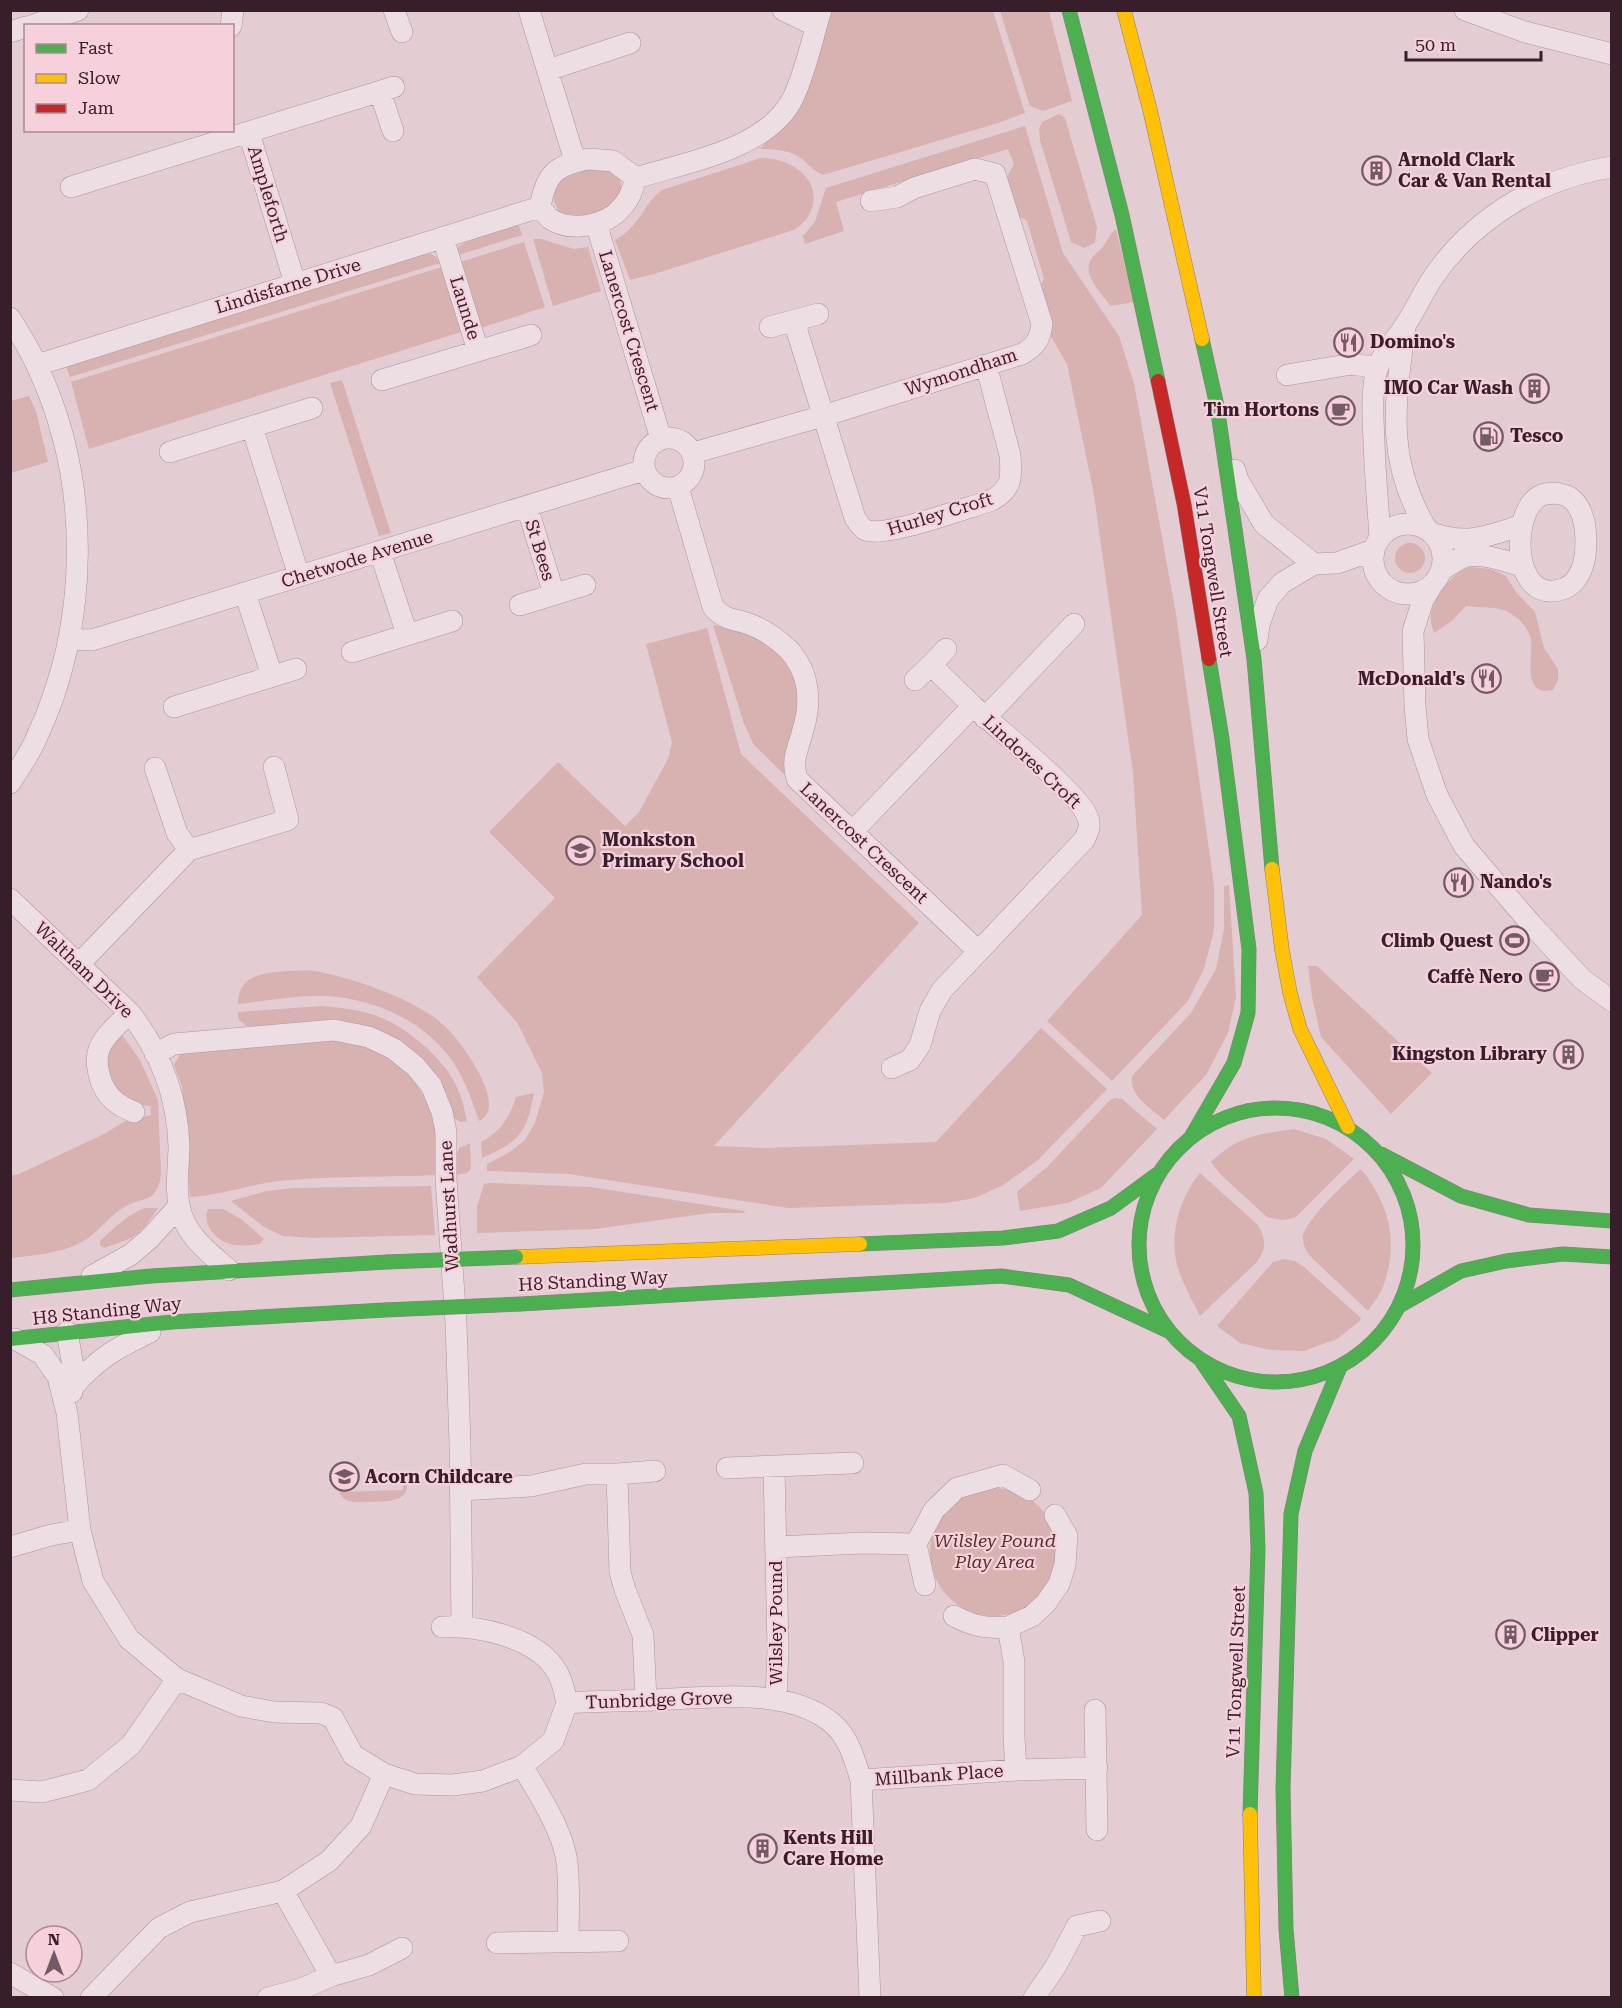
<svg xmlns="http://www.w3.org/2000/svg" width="1622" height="2008" font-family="'Roboto Serif',serif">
  <rect width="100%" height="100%" fill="#e4ccd3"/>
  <path fill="#d7b2b1" d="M829 11H993L1025 113 998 123 823 175C814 171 810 166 803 160 792 150 774 149 760 149L795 111Z
    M1000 11H1049L1072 101 1043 111 1030 106Z
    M1059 114 1065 118 1097 227 1095 243 1084 248 1071 242 1040 140 1039 129 1042 122Z
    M1025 126 1063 253 1119 336 1134 383 1176 614 1214 885V930L1204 969 1188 1001 1112 1081 1047 1021 1142 915 1133 773 1094 495 1067 364 1050 335 1040 286 1044 279 1027 221 1016 214 1007 177 1014 164 1008 149 836 202 844 231 805 244 803 236 815 222 826 188Z
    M761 158C792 157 828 183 808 217 805 222 799 226 794 230L654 274 630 280 615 240C642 225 641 206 662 190Z
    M594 168 607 170 619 177C620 181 622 187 622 191 617 216 578 218 560 213 540 183 569 172 594 168Z
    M518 223 522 235 459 255 456 248 474 237Z
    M1116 229 1134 302 1111 306C1102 294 1080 273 1092 258 1095 254 1099 251 1102 248 1108 241 1108 235 1116 229Z
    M533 239H541L574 249 588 247 601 291 553 306Z
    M524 242 545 307 481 328 460 262Z
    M426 251 436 257 440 263 70 377 65 363Z
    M445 266 464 331 89 449 71 382Z
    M342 380 391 533 379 536 330 383Z
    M29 396 36 411 48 462 11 473V401Z
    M1395 558a15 15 0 1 1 30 0a15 15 0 1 1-30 0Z
    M1470 567 1491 569 1506 576 1516 592 1535 612 1544 648 1558 669V680L1553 690C1521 697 1533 656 1531 640 1529 628 1518 617 1508 612 1497 606 1478 608 1466 606L1452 621 1434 633C1432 627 1430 620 1431 614 1433 598 1454 570 1470 567Z
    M713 625 750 631 781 652 791 669 799 689 790 780 754 745 744 724Z
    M707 628 741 754 919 923 714 1146 766 1148 936 1142 1041 1028 1107 1089 1038 1160 1002 1186 974 1198 946 1203 788 1208 569 1174 487 1171V1164L510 1152 525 1140 535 1123 544 1092 542 1073 518 1024 477 977 555 898 489 832 558 762 625 826 639 812 668 759 672 742 646 644Z
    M1229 885 1236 997 1228 1033 1206 1075 1164 1120C1151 1108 1129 1096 1132 1076L1191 1013 1216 969 1224 929V886Z
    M1308 966H1317L1432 1073 1391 1114 1321 1037 1312 997Z
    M287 971C296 971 306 970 315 971 350 977 407 997 435 1018 455 1032 478 1066 486 1089 490 1101 492 1114 479 1121 472 1100 465 1080 453 1062 425 1021 373 998 325 996 296 995 266 1001 238 1004 238 974 265 973 287 971Z
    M322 1006C342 1008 363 1010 382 1018 405 1027 439 1055 452 1078 460 1091 464 1106 467 1121L461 1122 452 1117 402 1047 262 1026H247L239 1020 238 1012Z
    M120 1032 140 1060 158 1100 161 1174C157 1205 143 1195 123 1208 111 1215 102 1227 91 1236 69 1253 37 1255 11 1258L10 1176 19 1174 104 1134 127 1120 151 1115 150 1106C143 1105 134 1105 127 1101 111 1091 104 1066 109 1049 111 1043 116 1037 120 1032Z
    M341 1036C355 1042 375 1046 388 1055 397 1060 405 1070 412 1078 436 1110 437 1136 438 1175 389 1177 339 1176 290 1180 256 1182 224 1195 190 1197L182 1086 174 1065 181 1053Z
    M534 1093C526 1133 521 1141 482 1158L481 1142C500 1132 510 1117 516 1097Z
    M1115 1098 1122 1099 1157 1129 1101 1188 1068 1203 1020 1211 1017 1192 1047 1167 1110 1100Z
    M1294 1129 1326 1139 1354 1159 1296 1217C1285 1221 1278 1220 1267 1217L1220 1174 1211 1162C1238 1136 1258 1134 1294 1129Z
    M470 1143 471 1169 467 1173 456 1175 455 1159 459 1148Z
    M1361 1169C1390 1205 1399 1242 1383 1287 1380 1295 1373 1303 1368 1311L1313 1259C1307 1253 1303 1247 1303 1238 1302 1223 1348 1180 1361 1169Z
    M1200 1173 1257 1224C1266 1238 1267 1249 1257 1262L1200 1316C1193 1302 1185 1288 1180 1274 1167 1240 1178 1200 1200 1173Z
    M488 1183 591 1187 744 1211 745 1213H710L595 1229 477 1233V1206L484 1184Z
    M431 1186 435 1235 312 1238 283 1236 264 1227 231 1201 267 1191 293 1188Z
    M145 1208H158C139 1237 136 1237 104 1248L100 1245V1241C115 1227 127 1215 145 1208Z
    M208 1209H223L241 1219 264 1239 260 1244C252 1245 244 1246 236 1245 219 1244 201 1226 208 1209Z
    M1284 1259 1295 1261 1304 1267 1361 1318 1360 1321 1337 1339 1304 1351 1271 1350 1240 1343 1217 1326 1273 1262Z
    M403 1478 407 1481C410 1504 384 1501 368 1502 363 1502 355 1503 349 1501 341 1499 338 1491 337 1483L342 1479 343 1492 403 1490Z
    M930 1552a64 64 0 1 1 128 0a64 64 0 1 1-128 0Z"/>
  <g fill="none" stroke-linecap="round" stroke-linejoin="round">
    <defs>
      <path id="street" d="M394 10 402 32
        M529 10 575 161
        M783 10 816 26
        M1465 10 1525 32 1612 54
        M31 26 78 10
        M231 26 233 10
        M10 32 26 27
        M548 70 630 43
        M380 92 393 131
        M249 133 295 283
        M589 159 613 161 636 178C633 188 630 199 622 207 607 226 570 233 549 218 546 215 543 210 540 207 546 174 555 165 589 159Z
        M636 178C686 162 767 150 793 98 806 71 812 39 821 10
        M71 187 394 87
        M596 223 661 439
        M10 318C20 334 30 350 37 366 92 482 90 624 36 739 29 755 19 769 10 783
        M794 321 855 518C857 521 861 527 864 529 880 540 968 507 990 501 1012 490 1012 478 1010 455L986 365
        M770 327 818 314
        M1405 327C1395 403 1385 458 1426 528
        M478 351 531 335
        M37 365 540 207
        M1287 375 1352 364 1378 368
        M382 380 478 351 443 238
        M252 427 299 576
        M644 463a25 25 0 1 1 50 0a25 25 0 1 1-50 0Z
        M170 452 312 408
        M693 453 823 416 1022 354C1036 346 1040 339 1042 324L995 174 975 169 914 188 897 197 871 201
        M1235 470 1238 480 1264 524 1314 564
        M678 487 713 607C726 621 733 618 749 624 764 629 776 638 788 649 809 671 812 701 803 730 798 750 791 759 797 779L978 951
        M1556 493C1560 494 1566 495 1569 497 1587 509 1587 538 1585 556 1583 569 1577 584 1563 589 1510 607 1510 507 1542 495 1546 493 1552 494 1556 493Z
        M527 507 554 594
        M1373 559a35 35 0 1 1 70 0a35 35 0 1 1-70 0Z
        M1434 534C1469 545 1488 536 1522 525
        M1380 537C1378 506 1375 474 1374 442 1373 418 1371 392 1377 369 1382 353 1395 341 1404 327 1415 311 1423 292 1434 276 1475 217 1541 178 1612 167
        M380 552 407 634
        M1442 570C1447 567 1453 562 1459 559 1478 550 1504 561 1522 566
        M1431 587 1423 600 1413 631 1415 706 1418 739 1437 795 1464 846 1532 925 1582 979 1612 1001
        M245 593 272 676
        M520 605 585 585
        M69 639 92 640 644 470
        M1257 640 1259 625 1268 599 1282 583 1314 564 1337 563 1374 550
        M946 649 931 665 973 706
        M352 652 452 621
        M915 680 931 665
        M174 707 296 669
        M985 718 1074 624
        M155 768 177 833 189 850
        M852 832 973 706C996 728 1081 794 1088 818 1091 826 1088 832 1084 840L942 990 930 1011 920 1045 910 1060 892 1068
        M10 899 130 1013C161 1053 177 1095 179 1145 179 1165 175 1186 179 1205 184 1234 208 1252 229 1270
        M79 964 189 850 288 820 274 767
        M130 1013C121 1021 111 1030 104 1040 90 1058 100 1091 117 1103 122 1107 128 1109 134 1112
        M155 1054 174 1044 334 1030 369 1037 394 1049 415 1066 431 1085 442 1112 446 1132V1179L456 1323 460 1445 462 1626
        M92 1276 130 1255 149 1239 179 1206
        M67 1332 73 1366 72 1392
        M15 1339 43 1355 58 1377 67 1413 80 1530 93 1581 129 1639 177 1679 241 1706 274 1712 321 1713 333 1718 353 1755 384 1774 415 1784 453 1785 483 1781 522 1766 553 1741 567 1703C596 1701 625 1701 654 1700 708 1698 788 1686 832 1723 849 1737 855 1761 861 1780L870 1998
        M72 1388C98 1358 115 1349 150 1332
        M774 1467 778 1649 776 1700
        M727 1468 853 1463
        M617 1474 655 1471
        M461 1490 531 1486 586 1474H617L620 1572 625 1590 643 1635 646 1700
        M916 1544 925 1585
        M10 1547 51 1535 80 1530
        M776 1547 863 1543 916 1544 934 1510 957 1488 1003 1475 1030 1490
        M954 1616C973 1626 987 1629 1008 1627
        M442 1627C477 1625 533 1637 554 1667 562 1678 564 1690 567 1703
        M1095 1710 1097 1830
        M522 1766C538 1792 564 1833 567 1863 570 1889 568 1916 568 1942
        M1016 1770 1014 1737V1662L1008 1627 1032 1616 1046 1603 1059 1584 1065 1565 1067 1536 1055 1515
        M861 1780 1016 1770 1097 1768
        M10 1790 42 1792 88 1780 131 1745 177 1679
        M283 1891 331 1976
        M497 1943 618 1941
        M10 1973 53 1998
        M91 1998 159 1928 190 1912 283 1891 329 1861 361 1826 384 1774
        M268 1998 301 1989 331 1976 369 1965 402 1948
        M1034 1998 1056 1966 1077 1926 1100 1921"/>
      <path id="fast" d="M1069 10 1122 215 1158 381
        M1202 339 1217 406 1254 659 1272 869
        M1139 1245a137 137 0 1 1 274 0a137 137 0 1 1-274 0Z
        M1191 1137 1234 1063 1248 1013 1249 949 1222 739 1209 659
        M1381 1154 1461 1196 1529 1215 1612 1221
        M860 1244 1003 1238 1058 1231 1111 1208 1156 1175
        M10 1290 151 1276 387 1262
        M521 1304 1001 1276 1069 1285 1168 1331
        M1401 1305 1461 1271 1506 1261 1563 1254 1612 1257
        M10 1339 172 1322 385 1310
        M1202 1362 1239 1416 1256 1493 1258 1549 1250 1814
        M1292 1998 1286 1929 1283 1789 1291 1514 1305 1451 1340 1367"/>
      <path id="slow" d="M1124 10 1150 110 1202 339
        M1272 869 1282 950 1290 993 1300 1029 1348 1127
        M516 1257 860 1244
        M1250 1814 1254 1998"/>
      <path id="jam" d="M1158 381 1184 504 1209 659"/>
    </defs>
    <use href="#street" stroke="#a9969d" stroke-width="22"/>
    <use href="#fast" stroke="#8f7c83" stroke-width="15"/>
    <use href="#slow" stroke="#8f7c83" stroke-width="15"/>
    <use href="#jam" stroke="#8f7c83" stroke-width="15"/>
    <use href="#street" stroke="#ecdee2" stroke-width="21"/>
    <use href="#fast" stroke="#4caf50" stroke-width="14"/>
    <use href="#slow" stroke="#ffc107" stroke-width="14"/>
    <use href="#jam" stroke="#c62828" stroke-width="14"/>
    <defs>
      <path id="fast-bridge" d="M387 1262 516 1257
        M385 1310 521 1304"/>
    </defs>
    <use href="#fast-bridge" stroke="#8f7c83" stroke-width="15" stroke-linecap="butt"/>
    <use href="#fast-bridge" stroke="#4caf50" stroke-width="14"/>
  </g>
  <defs>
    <symbol id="building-ring" viewBox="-11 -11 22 22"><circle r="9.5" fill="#f6d1dc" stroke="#745a66" stroke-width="1.5"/><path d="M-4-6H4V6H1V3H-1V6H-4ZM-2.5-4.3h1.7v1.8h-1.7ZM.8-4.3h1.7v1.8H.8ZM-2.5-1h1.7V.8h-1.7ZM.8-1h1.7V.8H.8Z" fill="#745a66"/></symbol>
    <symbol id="restaurant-ring" viewBox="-11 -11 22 22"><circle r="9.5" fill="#f6d1dc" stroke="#745a66" stroke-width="1.5"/><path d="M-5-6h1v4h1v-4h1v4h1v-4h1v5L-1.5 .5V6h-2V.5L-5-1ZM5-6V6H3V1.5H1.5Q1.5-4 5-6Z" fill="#745a66"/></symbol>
    <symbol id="cafe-ring" viewBox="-11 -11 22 22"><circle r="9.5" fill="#f6d1dc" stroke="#745a66" stroke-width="1.5"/><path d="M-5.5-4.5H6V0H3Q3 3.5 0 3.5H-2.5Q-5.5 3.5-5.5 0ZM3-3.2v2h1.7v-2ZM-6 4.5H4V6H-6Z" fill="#745a66"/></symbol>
    <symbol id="fuel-ring" viewBox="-11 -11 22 22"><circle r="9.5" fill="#f6d1dc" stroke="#745a66" stroke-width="1.5"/><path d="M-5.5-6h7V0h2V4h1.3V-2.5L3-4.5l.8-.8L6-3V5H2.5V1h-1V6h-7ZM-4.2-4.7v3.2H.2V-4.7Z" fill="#745a66"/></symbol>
    <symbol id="school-ring" viewBox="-11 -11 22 22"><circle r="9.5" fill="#f6d1dc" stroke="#745a66" stroke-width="1.5"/><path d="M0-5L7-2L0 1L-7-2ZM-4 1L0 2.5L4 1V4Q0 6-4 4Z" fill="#745a66"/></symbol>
    <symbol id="stadium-ring" viewBox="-11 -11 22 22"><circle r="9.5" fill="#f6d1dc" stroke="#745a66" stroke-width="1.5"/><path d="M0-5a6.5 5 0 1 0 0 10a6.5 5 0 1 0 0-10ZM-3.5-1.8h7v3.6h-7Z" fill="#745a66"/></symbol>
  </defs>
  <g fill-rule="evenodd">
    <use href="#building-ring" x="1360" y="154" width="33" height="33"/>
    <use href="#restaurant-ring" x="1332" y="326" width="33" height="33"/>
    <use href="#building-ring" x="1518" y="372" width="33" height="33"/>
    <use href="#cafe-ring" x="1324" y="394" width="33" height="33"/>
    <use href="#fuel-ring" x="1472" y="420" width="33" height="33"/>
    <use href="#restaurant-ring" x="1470" y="662" width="33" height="33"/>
    <use href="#school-ring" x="564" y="834" width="33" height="33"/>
    <use href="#restaurant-ring" x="1442" y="866" width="33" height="33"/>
    <use href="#stadium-ring" x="1498" y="924" width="33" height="33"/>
    <use href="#cafe-ring" x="1528" y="960" width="33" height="33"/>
    <use href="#building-ring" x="1552" y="1038" width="33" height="33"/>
    <use href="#school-ring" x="328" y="1460" width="33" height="33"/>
    <use href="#building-ring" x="1494" y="1618" width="33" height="33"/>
    <use href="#building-ring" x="746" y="1832" width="33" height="33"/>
  </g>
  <g text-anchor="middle" stroke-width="4.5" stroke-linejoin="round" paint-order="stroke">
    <g font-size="18" font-weight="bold" fill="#381d2b" stroke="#f6d1dc" text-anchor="start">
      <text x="1398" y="166">Arnold Clark<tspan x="1398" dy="21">Car &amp; Van Rental</tspan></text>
      <text x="1370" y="348">Domino's</text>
      <text x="1513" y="394" text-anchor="end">IMO Car Wash</text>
      <text x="1319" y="416" text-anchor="end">Tim Hortons</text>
      <text x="1510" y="442">Tesco</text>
      <text x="1465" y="685" text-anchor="end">McDonald's</text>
      <text x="602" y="846">Monkston<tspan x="602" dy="21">Primary School</tspan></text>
      <text x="1480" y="888">Nando's</text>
      <text x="1493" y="947" text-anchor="end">Climb Quest</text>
      <text x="1523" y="983" text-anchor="end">Caffè Nero</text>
      <text x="1547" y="1060" text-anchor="end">Kingston Library</text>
      <text x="365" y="1483">Acorn Childcare</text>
      <text x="1531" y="1641">Clipper</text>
      <text x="783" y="1844">Kents Hill<tspan x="783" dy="21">Care Home</tspan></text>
    </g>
    <g font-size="18" fill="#381d2b" stroke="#f6d1dc">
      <text transform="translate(268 194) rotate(73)" y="6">Ampleforth</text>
      <text transform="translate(288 286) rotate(-17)" y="6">Lindisfarne Drive</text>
      <text transform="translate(465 308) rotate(73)" y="6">Launde</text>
      <text transform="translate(629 331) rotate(73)" y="6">Lanercost Crescent</text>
      <text transform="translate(961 372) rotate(-18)" y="6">Wymondham</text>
      <text transform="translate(940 514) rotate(-17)" y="6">Hurley Croft</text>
      <text transform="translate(540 550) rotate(73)" y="6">St Bees</text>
      <text transform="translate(357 559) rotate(-17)" y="6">Chetwode Avenue</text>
      <text transform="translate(1213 572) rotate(81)" y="6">V11 Tongwell Street</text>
      <text transform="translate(1032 762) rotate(43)" y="6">Lindores Croft</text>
      <text transform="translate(864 843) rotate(43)" y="6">Lanercost Crescent</text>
      <text transform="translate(84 970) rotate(44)" y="6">Waltham Drive</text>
      <text transform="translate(449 1206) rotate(-93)" y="6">Wadhurst Lane</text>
      <text transform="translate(593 1281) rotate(-3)" y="6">H8 Standing Way</text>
      <text transform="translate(107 1311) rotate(-6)" y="6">H8 Standing Way</text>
      <text transform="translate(776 1623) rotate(-90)" y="6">Wilsley Pound</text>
      <text transform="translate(1236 1672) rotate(-88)" y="6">V11 Tongwell Street</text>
      <text transform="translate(659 1700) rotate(-2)" y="6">Tunbridge Grove</text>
      <text transform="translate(939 1775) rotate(-4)" y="6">Millbank Place</text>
    </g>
    <g font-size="18" font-style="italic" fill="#553023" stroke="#f6d1dc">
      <text x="995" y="1547">Wilsley Pound<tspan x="995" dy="21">Play Area</tspan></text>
    </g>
  </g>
  <rect width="1622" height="2008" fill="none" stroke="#381d2b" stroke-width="24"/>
  <rect x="24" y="24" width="210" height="108" fill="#f6d1dc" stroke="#aa8995" stroke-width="1.5"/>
  <rect x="36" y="44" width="30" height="9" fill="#4caf50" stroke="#aa8995" stroke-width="1.5"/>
  <text x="78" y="54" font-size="18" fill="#381d2b">Fast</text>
  <rect x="36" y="74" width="30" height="9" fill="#ffc107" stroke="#aa8995" stroke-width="1.5"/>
  <text x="78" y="84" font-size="18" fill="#381d2b">Slow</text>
  <rect x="36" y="104" width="30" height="9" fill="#c62828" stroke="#aa8995" stroke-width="1.5"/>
  <text x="78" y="114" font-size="18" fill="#381d2b">Jam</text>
  <g transform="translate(54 1954)"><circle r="28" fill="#f6d1dc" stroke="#aa8995" stroke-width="1.5"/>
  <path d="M0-4.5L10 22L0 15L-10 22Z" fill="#745a66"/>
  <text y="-9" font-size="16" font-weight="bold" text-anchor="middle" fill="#381d2b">N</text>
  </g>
  <path d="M1406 51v9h135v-9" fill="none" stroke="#381d2b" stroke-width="3"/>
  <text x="1415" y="51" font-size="18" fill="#381d2b" stroke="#f6d1dc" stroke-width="4.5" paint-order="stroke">50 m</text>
</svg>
